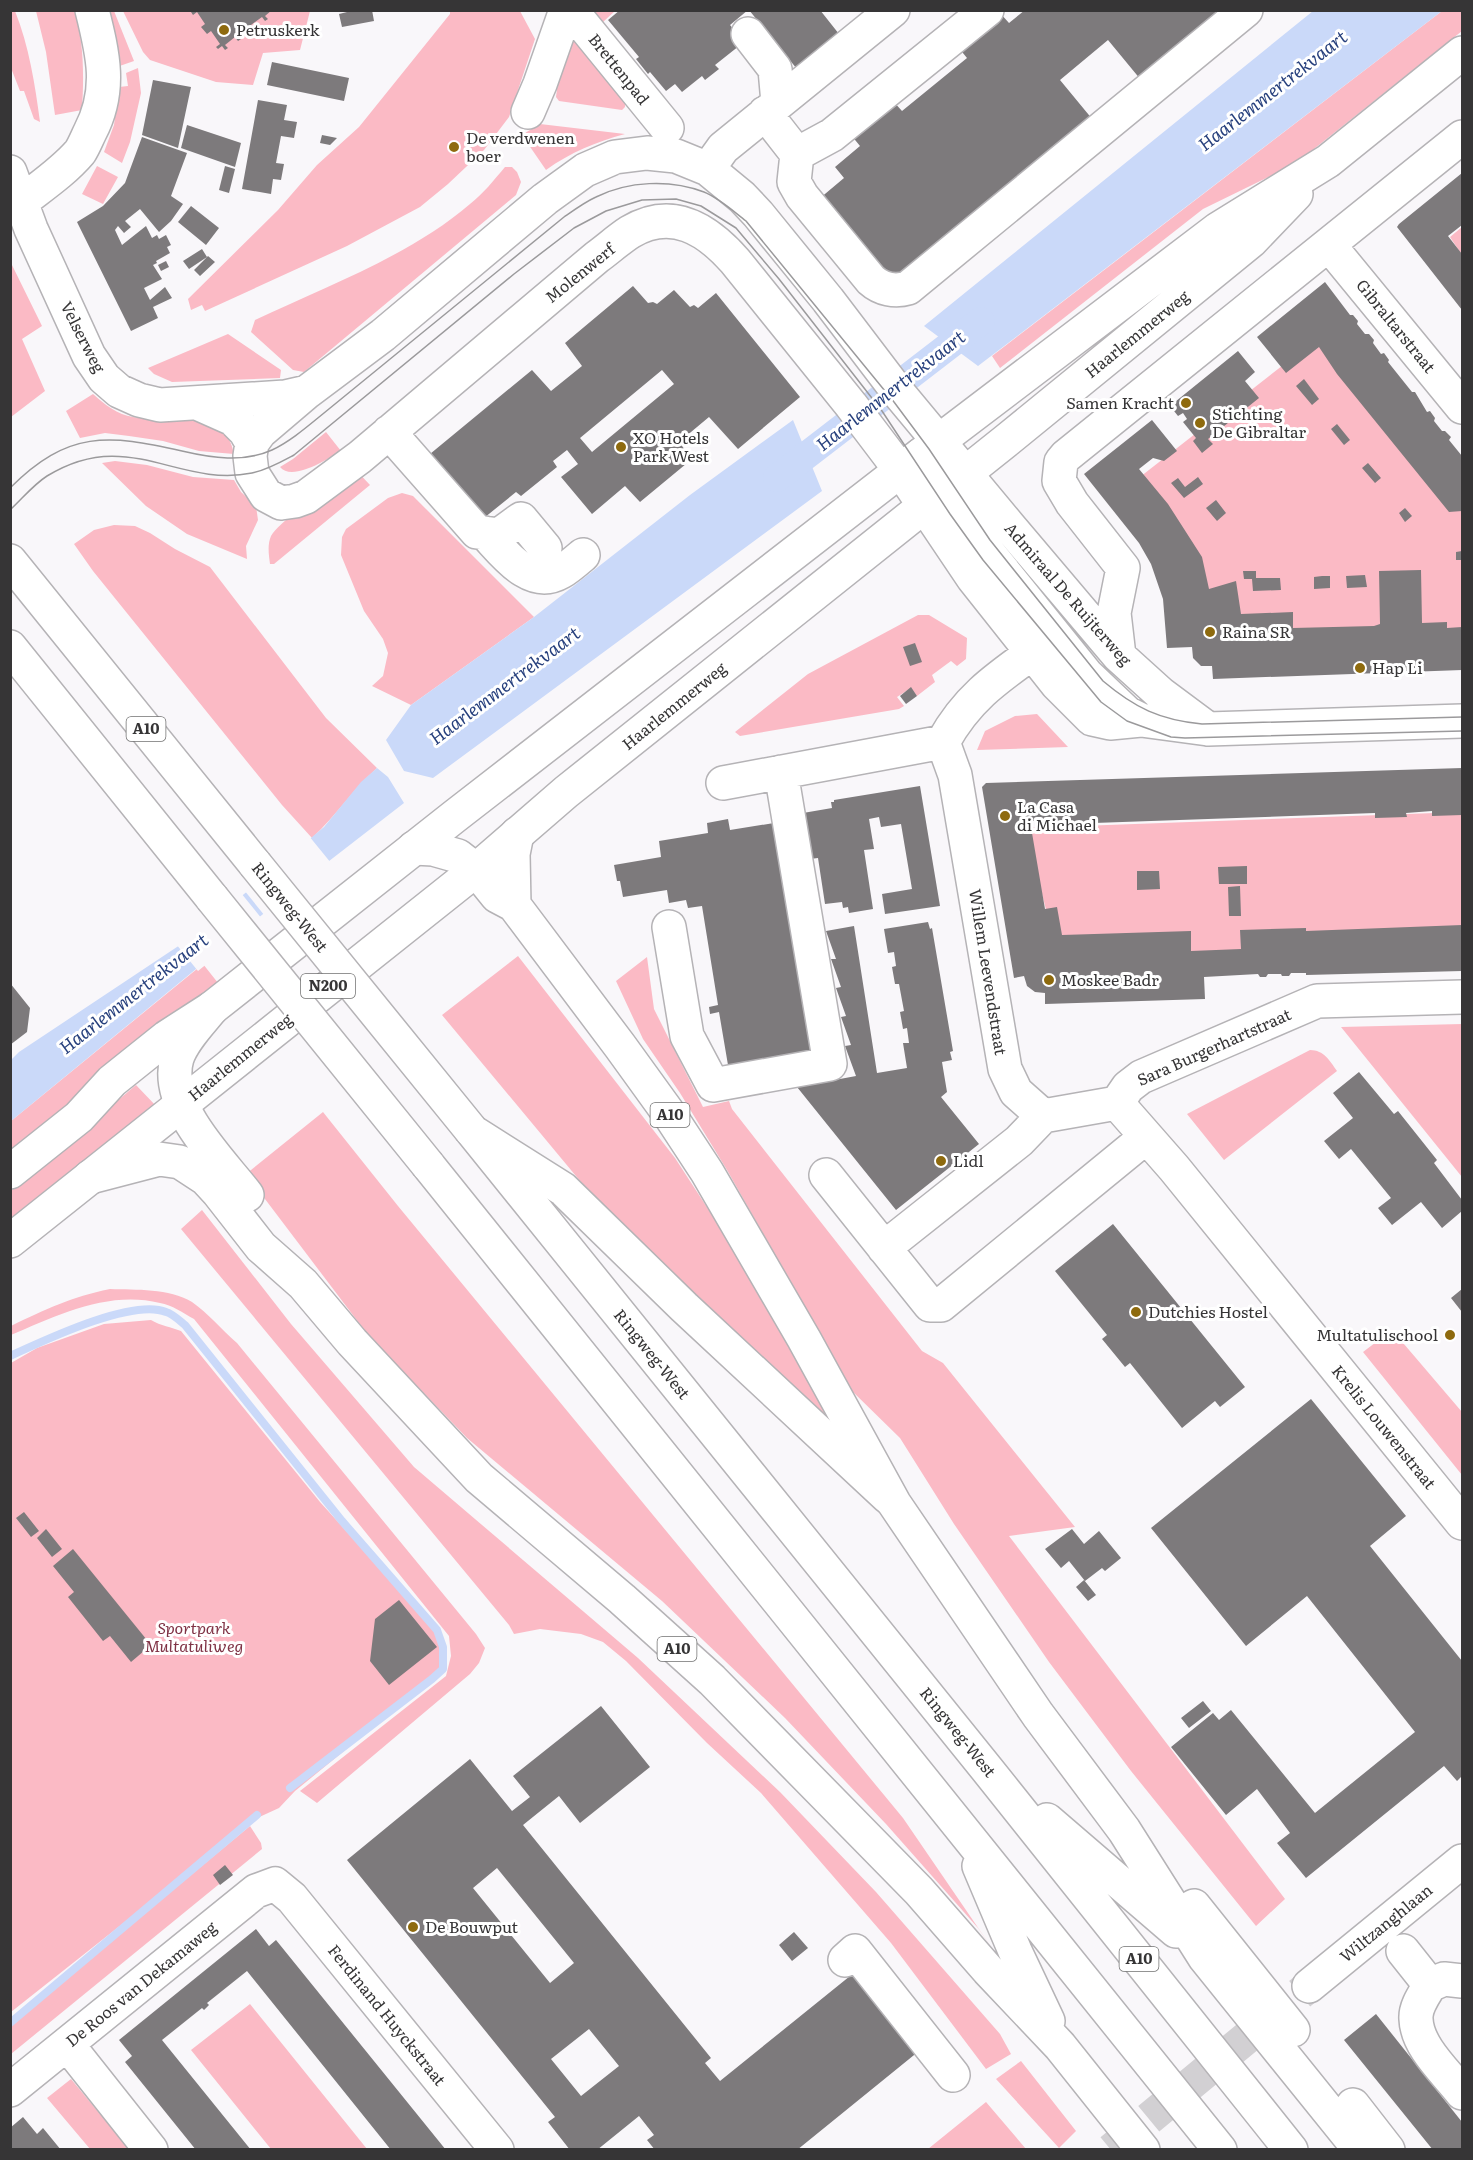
<svg xmlns="http://www.w3.org/2000/svg" width="1473" height="2160" font-family="Literata,serif">
  <rect width="100%" height="100%" fill="#f9f7fa"/>
  <path fill="#fbbac5" d="M10 11H15C29 46 35 84 40 122L34 119 24 91H20L11 68Z
    M36 11H75C84 44 84 75 82 110L55 115 46 52Z
    M99 11H114L134 61 111 69Z
    M123 11H310L300 50 263 53 253 85 216 82 150 60 143 52Z
    M450 11H520L535 39 509 117 484 150 448 184 420 207 347 246 205 311 202 305 191 310 188 299 278 210 317 165 359 127 450 14Z
    M592 11H615L603 22Z
    M1442 11H1462V31L1295 164 1203 209 1000 368 992 356Z
    M572 32 630 99 625 103V107L622 110 559 101 556 97 558 81Z
    M138 68 141 93 130 142 122 163 104 152 114 125 119 87 128 86 126 73Z
    M540 124 625 134C596 142 571 152 546 170L524 138 525 133Z
    M97 166 118 177 103 204 82 194Z
    M505 167H512L517 172 521 182 516 195 304 372 293 370 251 332 255 320C325 287 411 255 470 204 483 194 494 180 505 167Z
    M1462 227V255L1450 237Z
    M11 263 42 326 22 339 45 391 11 417Z
    M228 334 281 370 280 378 172 382 154 374 148 368Z
    M1319 337 1455 492 1462 493V639L1237 647 1131 484Z
    M93 394C104 404 118 415 133 417 167 424 226 406 234 454L199 451 163 441 129 436 105 433 80 438 66 411Z
    M326 432 341 451C328 459 292 482 280 467L293 459Z
    M115 461 147 465 193 477 234 480 241 492 256 506 258 520 246 546 247 559 187 534 146 506 102 463Z
    M354 468 370 485 274 564H270C269 556 267 545 271 536 279 521 338 481 354 468Z
    M402 493 413 496 534 617 411 705 372 686 383 676 388 653 383 639 364 611 341 555 342 537 346 529 388 498Z
    M114 525 135 526 150 533 175 549 210 567 326 718 377 768C353 789 336 816 312 838L282 805 93 571 74 544 94 530Z
    M918 615H929L967 638 966 659 957 666 951 661 932 675 935 682 917 696 911 688 897 697 904 706 899 709 740 736 735 732 808 674Z
    M1037 714 1068 747 977 750 985 731 1015 716Z
    M1462 812V944L1058 956 1025 828Z
    M518 956 675 1158 766 1298 832 1422 610 1217 442 1015Z
    M647 957 654 1009 703 1107 729 1101 732 1109 922 1351 943 1363 1075 1527 1009 1536 1285 1899 1256 1926 1131 1771 1049 1662 954 1524 900 1438 852 1391 727 1170 680 1093 643 1039 616 981Z
    M203 964 222 988 11 1155V1121Z
    M1462 1024V1177L1341 1027Z
    M1310 1050C1324 1050 1330 1061 1337 1071L1224 1160 1187 1114Z
    M136 1085 157 1107 11 1224V1191Z
    M323 1112 398 1206 903 1818 996 1954 978 1928 886 1824 785 1718 662 1601 467 1438 368 1335 246 1174Z
    M202 1210 291 1324 414 1467 638 1658 780 1792 876 1892 1000 2034 1011 2054 986 2069 891 1943 761 1793 707 1743 626 1661 603 1642 581 1634 540 1629 514 1634 509 1625 181 1229Z
    M110 1289C136 1290 169 1288 192 1302 208 1313 222 1330 237 1343L476 1634 485 1648 479 1663 470 1674 317 1803 300 1791 446 1676 451 1656 449 1636 194 1319C183 1313 172 1305 160 1303 109 1290 57 1315 11 1335V1326C46 1309 71 1297 110 1289Z
    M151 1320C161 1326 171 1327 181 1331L320 1502 443 1638 445 1663 432 1679 295 1791 279 1808 255 1819 11 2012V1363L37 1348 104 1324Z
    M1392 1330 1462 1412V1475L1363 1352Z
    M250 1826 261 1843 262 1849 11 2054V2024Z
    M250 2004 367 2149H271L191 2050Z
    M1021 2061 1076 2131 1059 2148 996 2079Z
    M71 2079 129 2149H90L47 2098Z
    M986 2102 1026 2149H928Z"/>
  <path fill="#cad9f9" d="M1313 11H1442L978 366 924 326Z
    M793 420 822 491 433 778 404 771 386 740 411 705 534 617 690 495Z
    M377 768 388 777 404 803 302 882 11 1121V1060L19 1052 195 935 324 827 361 782Z"/>
  <path fill="#f9f7fa" d="M309 836 331 863 265 916 244 890Z
    M241 893 262 919 198 971 176 944 193 933Z"/>
  <g fill="none" stroke-linecap="round" stroke-linejoin="round">
    <path stroke="#cad9f9" stroke-width="8" d="M10 1356C43 1341 132 1298 166 1312 173 1314 180 1321 185 1325L342 1521 437 1630 443 1647V1669L432 1679 290 1788
      M10 2023 257 1815"/>
    <path stroke="#cad9f9" stroke-width="28" d="M777 478 981 321"/>
  </g>
  <path fill="#7d7a7c" fill-rule="evenodd" d="M192 10H272L265 16 268 19 265 21 262 17 251 25 254 29 251 31 249 27 238 35 241 39 238 41 235 37 225 45 228 48 225 50 222 46 218 49 216 47 220 44 211 31 207 34 201 27 205 24 197 12 193 15 191 12Z
    M355 10H372L374 21 342 27 339 14Z
    M620 10H748L730 25 744 42 715 65 719 69 705 80 702 76 682 92 675 84 666 91 650 72 648 74 636 59 639 57 608 20Z
    M749 10H820L839 34 797 69Z
    M1025 10H1226L1141 80 1108 40 1060 80 1093 120 902 275 886 274 819 199 844 178 835 167 860 146 851 135 893 101 902 111 967 58 958 47 1000 13 1009 23Z
    M272 62 349 78 344 101 267 85Z
    M153 80 191 87 178 148 142 135Z
    M258 100 287 105 284 120 297 122 294 138 281 136 276 163 284 164 281 180 273 179 271 194 242 189Z
    M187 125 241 143 235 167 181 148Z
    M322 135 337 138 330 145 320 143Z
    M142 137 187 153 171 196 183 204 171 221 159 232 140 209 125 221 131 227 124 233 118 226 115 230 122 245 146 226 152 238 157 235 159 239 166 235 171 245 167 247 170 253 156 261 157 263 153 265 162 279 144 288 150 300 165 287 172 298 153 307 158 318 131 331 77 222 103 206 125 183Z
    M225 166 235 169 229 193 219 190Z
    M1462 173V225L1448 236 1462 254V310L1397 227 1399 224Z
    M191 206 219 228 206 245 178 222Z
    M202 249 207 257 189 269 183 261Z
    M208 256 215 262 200 276 194 270Z
    M166 261 169 267 161 271 158 265Z
    M1325 282 1350 315H1353L1358 321 1357 324 1365 334H1369L1374 340 1373 343 1381 354 1384 353 1389 360 1388 362 1412 392H1415L1427 412 1430 411 1435 418 1434 421 1442 431H1445L1451 437 1449 440 1462 456V511L1449 512 1337 374 1319 347 1286 373 1257 337Z
    M633 286 648 303 653 302 657 304 674 290 690 307 694 305 698 308 716 293 800 397 738 449 709 417 679 442 692 459 640 502 625 486 592 514 561 477 578 464 567 450 553 461 557 467 521 496 516 492 484 518 430 454 532 370 551 391 582 366 565 343ZM662 370 674 384 592 452 580 438Z
    M1238 351 1255 372 1245 381 1259 398 1208 439 1213 444 1202 453 1193 441 1196 438 1183 422 1187 419 1183 413 1178 416 1170 406Z
    M1304 379 1319 399 1312 405 1296 386Z
    M1152 420 1177 451 1164 461 1153 458 1139 469 1168 504 1202 557 1209 589 1236 581 1241 614 1293 612V628L1374 626 1380 624 1379 571 1421 570 1422 623 1447 622V628L1462 627V670L1213 679 1212 666H1201L1193 658 1192 647 1167 648 1163 599 1151 564 1139 543 1084 474Z
    M1337 424 1350 440 1344 445 1331 429Z
    M1368 463 1381 478 1375 483 1362 468Z
    M1198 477 1203 484 1184 498 1171 483 1178 478 1185 487Z
    M1216 500 1226 513 1217 521 1206 508Z
    M1405 508 1412 516 1405 522 1399 513Z
    M1462 551V560H1456V552Z
    M1243 571H1256V578H1280L1281 590 1253 591 1252 579H1244Z
    M1365 575 1367 587 1347 588 1346 576Z
    M1322 576H1330V588L1314 589V577Z
    M915 643 922 662 910 666 903 647Z
    M911 687 917 696 906 704 900 696Z
    M1462 768V815L1432 816V811L1406 813 1407 817 1375 818V813L1037 825 1034 821H1025L1026 830 1032 833 1045 909 1057 907 1062 935 1191 931V951L1241 949 1240 930 1306 928V931L1462 925V971L1306 975V973H1291L1289 976H1282L1281 974H1268L1266 977H1260L1258 974 1204 977 1205 999 1045 1004V993L1035 992 1027 986 1024 976 1014 978 982 787 986 783Z
    M920 786 940 906 885 914 882 894 912 889 901 824 881 827 879 817 869 819 874 849 864 850 873 909 849 913 848 907 843 908 842 902 825 904 818 858 810 859 803 813 832 808 831 802H834V800Z
    M728 819 730 830 780 822 816 1051 743 1072 742 1063 728 1065 719 1012 710 1014 709 1007 718 1005 702 906 688 908 686 900 669 903 667 890 623 897 620 881H617L614 865 661 857 659 841 708 833 707 823Z
    M1247 866V884H1219L1218 867Z
    M1137 871H1159L1160 889 1137 890Z
    M1240 886 1241 916H1229L1228 887Z
    M928 922 930 929 932 928 953 1051 950 1052 952 1060 942 1062 947 1092 941 1097 979 1144 896 1210 797 1087 856 1076 845 1046 851 1045 841 1017 846 1016 836 988 841 987 831 959H836L826 931 854 926 877 1073 907 1068 903 1043H909L907 1028 903 1029 900 1012 904 1011 899 984H895L892 967 896 966 894 952 888 953 884 929Z
    M10 983 30 1008 27 1032 10 1045Z
    M1359 1072 1394 1114 1398 1111 1437 1160 1434 1163 1462 1200V1211L1442 1228 1421 1202 1392 1225 1378 1208 1391 1198 1351 1149 1339 1159 1324 1141 1353 1118 1333 1093Z
    M1113 1224 1245 1387 1220 1407 1215 1401 1182 1428 1130 1363 1125 1367 1102 1339 1107 1335 1055 1271Z
    M1462 1289V1312L1451 1298Z
    M1311 1399 1406 1516 1370 1546 1462 1661V1776L1457 1781 1444 1766 1306 1878 1277 1843 1290 1833 1257 1789 1226 1815 1171 1747 1213 1713 1219 1720 1231 1710 1315 1813 1415 1732 1307 1596 1246 1646 1151 1528Z
    M24 1512 39 1531 31 1537 16 1518Z
    M46 1529 62 1549 52 1557 37 1538Z
    M1072 1529 1084 1544 1099 1531 1121 1558 1105 1571 1102 1568 1085 1581 1069 1561 1061 1568 1045 1549Z
    M73 1549 151 1645 131 1662 110 1636 103 1641 68 1597 74 1592 53 1566Z
    M1084 1580 1096 1595 1088 1601 1076 1587Z
    M399 1600 437 1647 389 1685 370 1661 375 1619Z
    M1203 1701 1211 1711 1189 1728 1181 1718Z
    M601 1706 650 1767 580 1823 559 1796 523 1825 711 2058 705 2063 720 2081 855 1972 919 2051 797 2150H655L647 2140 654 2135 639 2116 597 2150H570L548 2122 555 2117 347 1860 470 1759 512 1811 530 1797 513 1776ZM497 1868 574 1963 550 1983 473 1888ZM589 2029 619 2066 581 2096 551 2059Z
    M225 1865 233 1875 220 1885 213 1875Z
    M256 1929 269 1946 276 1940 446 2150H391L247 1971 207 2003 209 2005 204 2010 202 2008 162 2040 251 2150H196L125 2062 132 2056 119 2040Z
    M794 1932 808 1948 792 1961 779 1945Z
    M1376 2014 1462 2122V2150H1433L1344 2040Z
    M23 2117 37 2134 43 2128 61 2150H10V2128Z"/>
  <g fill="none" stroke-linecap="round" stroke-linejoin="round">
    <path stroke="#d2d0d3" stroke-width="33" stroke-dasharray="33 16" stroke-linecap="butt" d="M1111 2150 1309 1986"/>
    <defs>
      <path id="minor" d="M571 10 667 128
        M748 34 775 69 778 103
        M528 112 540 84 566 10
        M765 113 797 154 832 135 987 10
        M797 154 794 182 802 196 871 280C881 289 895 292 908 288L1246 10
        M708 169 723 148 893 10
        M10 172 31 229 89 356 104 378 119 391 139 400 160 405 285 397 307 392 383 335 545 199 585 170 615 157 647 153 676 156 708 169 742 197 758 214 828 300 901 396 1009 526 1119 656 1161 694 1208 729
        M20 203C40 187 63 172 80 152 84 146 87 138 90 132 112 90 103 54 92 10
        M1329 245 1462 407
        M197 403 233 419 245 431 252 443 250 456 252 473 266 495 281 503 295 501 306 497 360 457 597 257C608 249 619 239 630 232 672 207 707 229 735 261L851 405 901 471 973 578 1057 684 1092 719 1110 723 1141 720 1208 729 1462 721
        M389 432 477 532 499 535 521 519 545 548
        M252 443 260 432 307 392
        M921 455 983 546 1087 675 1127 713 1141 720
        M485 533C504 553 530 590 561 572 568 568 576 561 583 555
        M1119 656 1114 613 1123 568 1072 503 1059 481 1061 462 1066 456 1462 137
        M943 742 955 775 1005 1069 1016 1092 1043 1116
        M723 783 943 742C966 700 994 680 1032 653
        M669 927 687 1036 713 1085 830 1064 781 772
        M1117 1103 1174 1168 1462 1523
        M1117 1103 1128 1087 1141 1077 1317 1001 1462 997
        M1043 1116 1117 1103
        M476 1134 563 1189 684 1307 888 1497
        M826 1175 930 1305H941L1146 1137
        M884 1248 1019 1141 1043 1116
        M1403 1951 1430 1985 1444 1979 1462 1981
        M845 1960 855 1951 953 2075
        M1430 1985C1424 1995 1415 2007 1416 2019 1417 2047 1446 2072 1462 2093
        M1309 1986 1462 1861
        M67 2044 151 2150
        M10 2090 256 1891 275 1884 292 1898 497 2150"/>
      <path id="major" d="M10 1172 79 1117 112 1081 167 1037 212 1008 455 816 914 460 1218 229 1328 161 1462 53
        M10 1241 476 870 566 792 1007 440 1251 241 1296 194"/>
      <path id="highway" d="M10 561 255 864
        M10 647 212 898
        M414 848 433 849 458 856 476 870 497 896 514 905 620 1046 667 1111 707 1172 804 1339 894 1503 1038 1715 1124 1830 1205 1958 1360 2150
        M514 905 513 854 517 834
        M212 1008C200 1023 183 1040 177 1058 163 1106 220 1160 247 1195
        M471 1130 986 1768 1291 2150
        M428 1165 1220 2150
        M90 1177 159 1159 180 1162 206 1179 218 1192 261 1247 303 1284 352 1342 479 1478 622 1599 712 1680 919 1891 988 1970 1060 2046 1143 2150
        M1047 1820 1176 1931
        M979 1866 1015 1951 1048 2021
        M1194 1906 1293 2030
        M1353 2105 1388 2150"/>
    </defs>
    <use href="#minor" stroke="#b5b3b6" stroke-width="36"/>
    <use href="#major" stroke="#b5b3b6" stroke-width="36"/>
    <use href="#highway" stroke="#b5b3b6" stroke-width="36"/>
    <use href="#minor" stroke="#fff" stroke-width="33"/>
    <use href="#major" stroke="#fff" stroke-width="33"/>
    <use href="#highway" stroke="#fff" stroke-width="33"/>
    <path stroke="#9b9a9c" stroke-width="1.5" d="M10 488C68 430 108 434 182 451 212 458 243 463 272 450 291 441 308 426 324 413L564 217C574 210 585 202 596 197 628 181 670 179 704 192 719 198 733 211 746 221L894 402 929 449 990 540 1103 681C1135 708 1160 720 1202 724L1462 717
      M10 510C22 499 33 485 47 476 128 426 177 488 252 473 267 470 281 462 294 455L514 274 574 228 606 211 642 200 676 199 701 206 736 228 779 279 882 411 950 514 983 560 1101 702 1127 721 1171 737 1185 738 1462 731"/>
    <defs>
      <path id="highway-bridge" d="M255 864 471 1130
        M212 898 428 1165"/>
    </defs>
    <use href="#highway-bridge" stroke="#b5b3b6" stroke-width="36" stroke-linecap="butt"/>
    <use href="#highway-bridge" stroke="#fff" stroke-width="33"/>
  </g>
  <g fill="#8e6a0e" stroke="#fff" stroke-width="2">
    <circle cx="224" cy="30" r="6"/>
    <circle cx="454" cy="147" r="6"/>
    <circle cx="1186" cy="403" r="6"/>
    <circle cx="1200" cy="423" r="6"/>
    <circle cx="621" cy="447" r="6"/>
    <circle cx="1210" cy="632" r="6"/>
    <circle cx="1360" cy="668" r="6"/>
    <circle cx="1005" cy="816" r="6"/>
    <circle cx="1049" cy="980" r="6"/>
    <circle cx="941" cy="1161" r="6"/>
    <circle cx="1136" cy="1312" r="6"/>
    <circle cx="1450" cy="1335" r="6"/>
    <circle cx="413" cy="1927" r="6"/>
  </g>
  <g text-anchor="middle" stroke-width="6" stroke-linejoin="round" paint-order="stroke">
    <g fill="#fff" stroke="#727272" stroke-width="1.5">
      <rect x="126.5" y="717" width="39" height="24" rx="4.5"/>
      <rect x="301" y="974" width="54" height="24" rx="4.5"/>
      <rect x="650.5" y="1103" width="39" height="24" rx="4.5"/>
      <rect x="657.5" y="1637" width="39" height="24" rx="4.5"/>
      <rect x="1119.5" y="1947" width="39" height="24" rx="4.5"/>
    </g>
    <g font-size="15" font-weight="bold" fill="#363536">
      <text x="146" y="734">A10</text>
      <text x="328" y="991">N200</text>
      <text x="670" y="1120">A10</text>
      <text x="677" y="1654">A10</text>
      <text x="1139" y="1964">A10</text>
    </g>
    <g font-size="16" fill="#363536" stroke="#fff" text-anchor="start">
      <text x="236" y="36">Petruskerk</text>
      <text x="466" y="144">De verdwenen<tspan x="466" dy="18">boer</tspan></text>
      <text x="1174" y="409" text-anchor="end">Samen Kracht</text>
      <text x="1212" y="420">Stichting<tspan x="1212" dy="18">De Gibraltar</tspan></text>
      <text x="633" y="444">XO Hotels<tspan x="633" dy="18">Park West</tspan></text>
      <text x="1222" y="638">Raina SR</text>
      <text x="1372" y="674">Hap Li</text>
      <text x="1017" y="813">La Casa<tspan x="1017" dy="18">di Michael</tspan></text>
      <text x="1061" y="986">Moskee Badr</text>
      <text x="953" y="1167">Lidl</text>
      <text x="1148" y="1318">Dutchies Hostel</text>
      <text x="1438" y="1341" text-anchor="end">Multatulischool</text>
      <text x="425" y="1933">De Bouwput</text>
    </g>
    <g font-size="16" fill="#363536" stroke="#fff">
      <text transform="translate(619 69) rotate(51)" y="6">Brettenpad</text>
      <text transform="translate(580 273) rotate(-39)" y="6">Molenwerf</text>
      <text transform="translate(1396 326) rotate(51)" y="6">Gibraltarstraat</text>
      <text transform="translate(1137 334) rotate(-39)" y="6">Haarlemmerweg</text>
      <text transform="translate(83 337) rotate(63)" y="6">Velserweg</text>
      <text transform="translate(1068 594) rotate(49)" y="6">Admiraal De Ruijterweg</text>
      <text transform="translate(674 706) rotate(-39)" y="6">Haarlemmerweg</text>
      <text transform="translate(290 907) rotate(51)" y="6">Ringweg-West</text>
      <text transform="translate(988 972) rotate(81)" y="6">Willem Leevendstraat</text>
      <text transform="translate(1214 1047) rotate(-24)" y="6">Sara Burgerhartstraat</text>
      <text transform="translate(240 1057) rotate(-39)" y="6">Haarlemmerweg</text>
      <text transform="translate(652 1354) rotate(51)" y="6">Ringweg-West</text>
      <text transform="translate(1384 1427) rotate(51)" y="6">Krelis Louwenstraat</text>
      <text transform="translate(958 1732) rotate(51)" y="6">Ringweg-West</text>
      <text transform="translate(1386 1923) rotate(-39)" y="6">Wiltzanghlaan</text>
      <text transform="translate(141 1984) rotate(-39)" y="6">De Roos van Dekamaweg</text>
      <text transform="translate(387 2015) rotate(51)" y="6">Ferdinand Huyckstraat</text>
    </g>
    <g font-size="16" font-style="italic" fill="#7f3245" stroke="#fff">
      <text x="194" y="1634">Sportpark<tspan x="194" dy="18">Multatuliweg</tspan></text>
    </g>
    <g font-size="18" font-style="italic" fill="#27407d" stroke="#fff">
      <text transform="translate(1273 91) rotate(-38)" y="6">Haarlemmertrekvaart</text>
      <text transform="translate(891 391) rotate(-38)" y="6">Haarlemmertrekvaart</text>
      <text transform="translate(505 686) rotate(-37)" y="6">Haarlemmertrekvaart</text>
      <text transform="translate(134 994) rotate(-38)" y="6">Haarlemmertrekvaart</text>
    </g>
  </g>
  <rect width="1473" height="2160" fill="none" stroke="#363536" stroke-width="24"/>
</svg>
